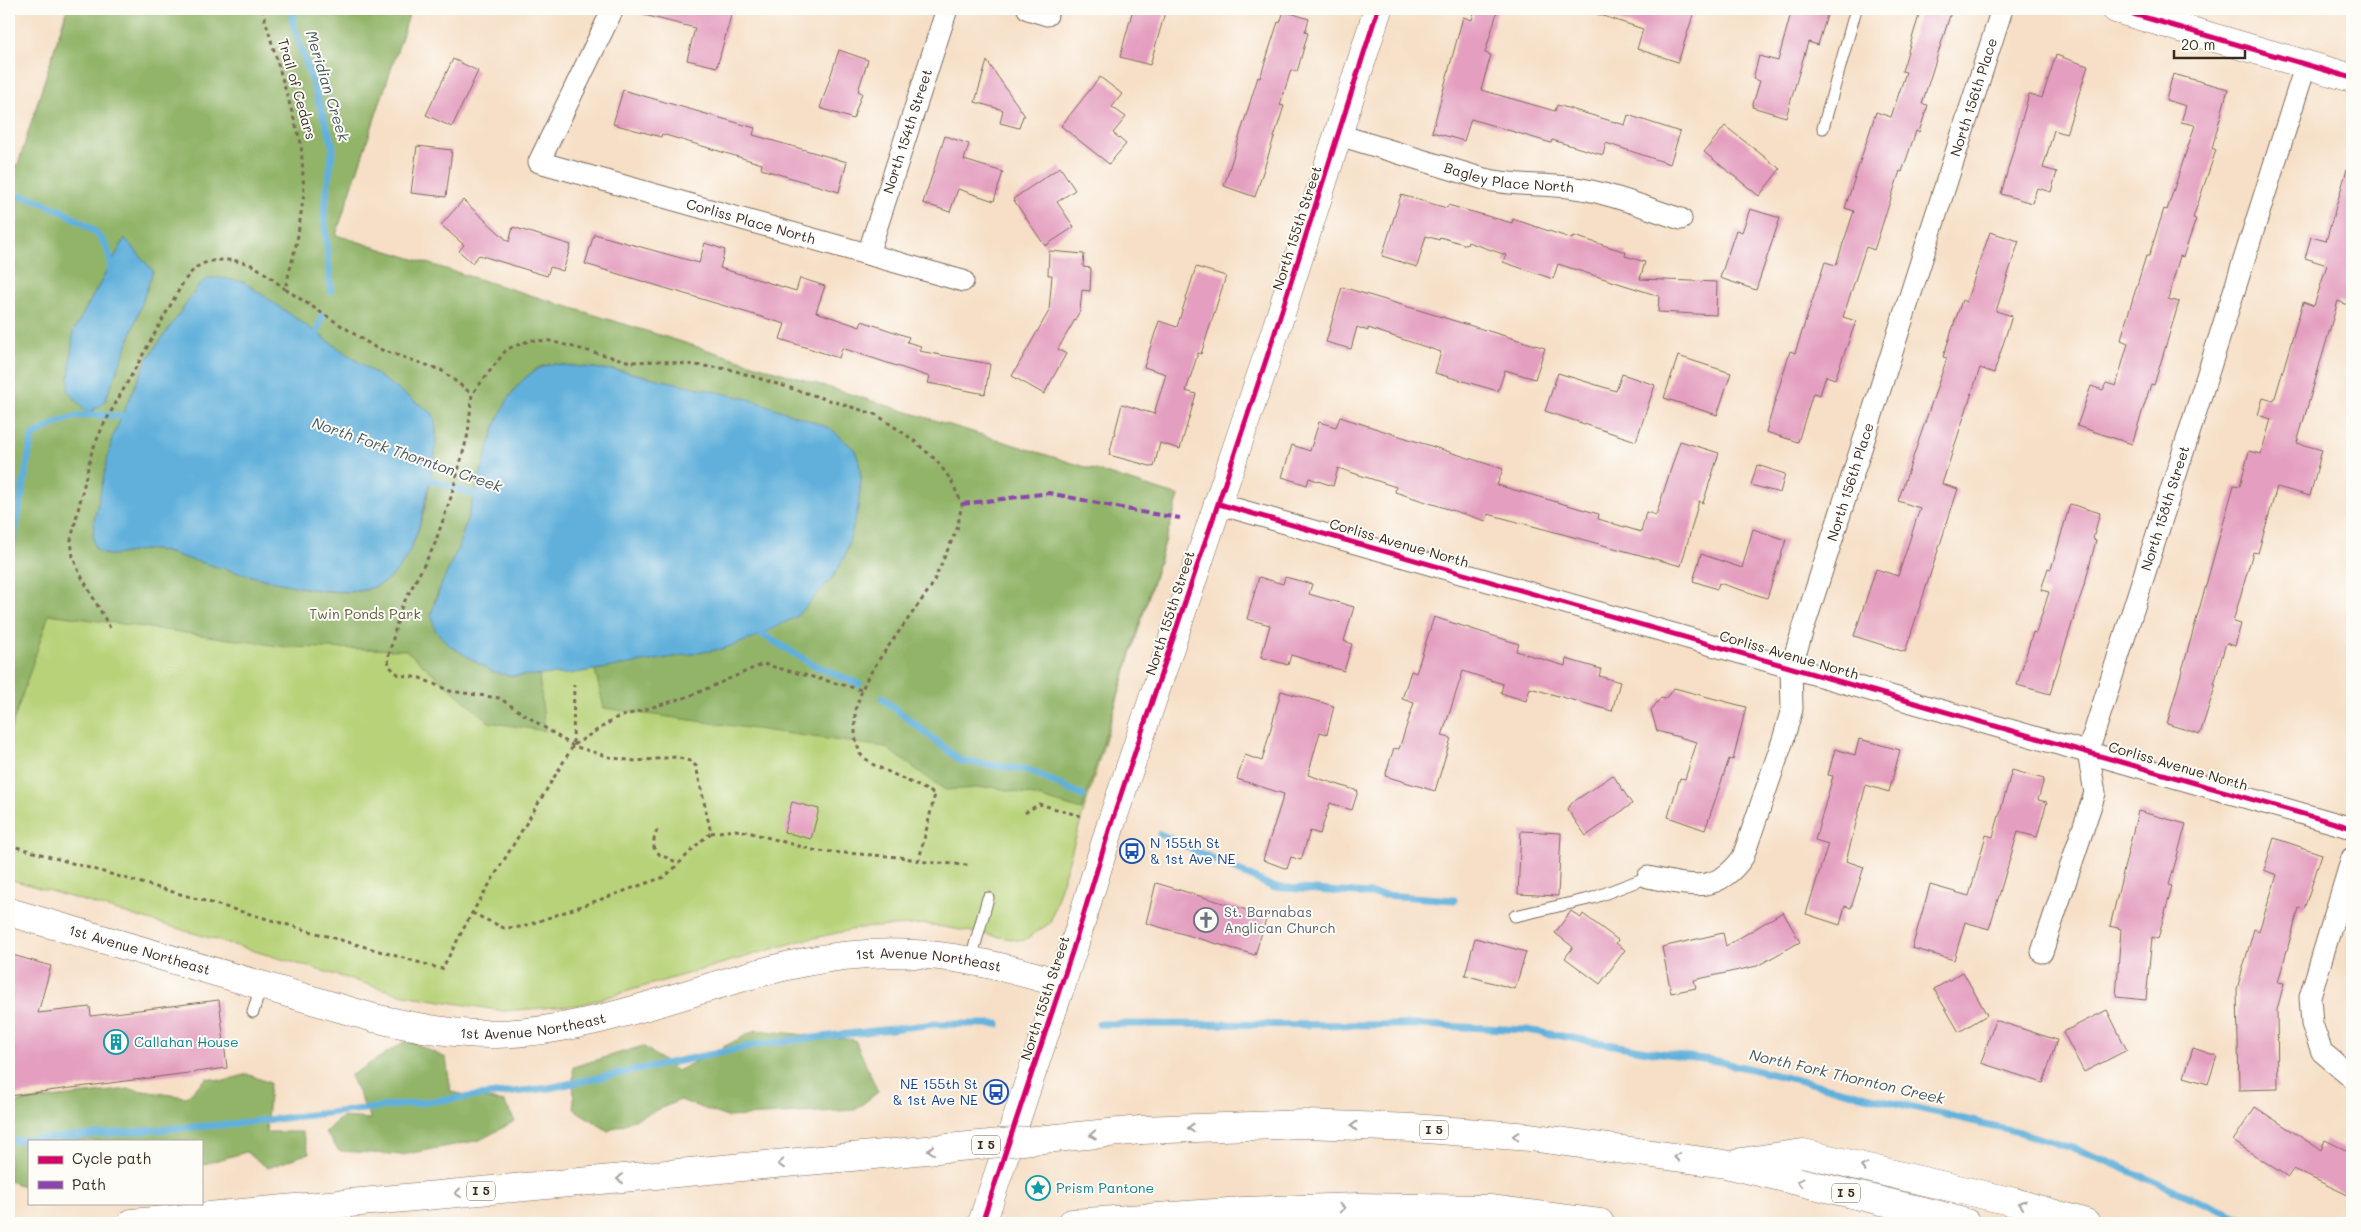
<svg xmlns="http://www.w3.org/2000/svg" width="2361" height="1232" font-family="Mali,sans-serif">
  <rect width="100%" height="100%" fill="#fdfcf7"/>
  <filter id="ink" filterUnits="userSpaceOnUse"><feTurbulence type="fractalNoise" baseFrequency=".02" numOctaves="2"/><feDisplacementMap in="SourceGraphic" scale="10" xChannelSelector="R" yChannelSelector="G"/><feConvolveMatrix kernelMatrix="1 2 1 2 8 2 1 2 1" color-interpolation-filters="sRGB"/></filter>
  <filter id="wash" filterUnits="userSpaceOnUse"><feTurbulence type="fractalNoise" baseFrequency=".0096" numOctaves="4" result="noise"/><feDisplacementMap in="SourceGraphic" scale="20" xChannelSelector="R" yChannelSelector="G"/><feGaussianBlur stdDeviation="1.12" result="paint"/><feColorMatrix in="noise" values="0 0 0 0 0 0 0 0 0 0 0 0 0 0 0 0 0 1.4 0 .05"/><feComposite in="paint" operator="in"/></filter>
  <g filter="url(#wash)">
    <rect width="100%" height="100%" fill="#f6dfc6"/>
    <path fill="#b7d278" stroke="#797e4b" d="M67 9H411L336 235 1179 496 1050 923 1023 941 926 924 860 928 800 941 580 1005 504 1011 404 995 9 879V163L18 165Z"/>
    <path fill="#91b468" stroke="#666f43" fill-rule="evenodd" d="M67 9H411L336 235 1179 496 1082 810 1031 795 992 787 945 790 885 747 604 708 595 670 752 638 796 617 833 577 845 556 858 508 861 479 859 461 854 449 749 400 623 371 553 364 539 367 525 378 511 394 495 426 459 546 434 601 511 676 539 675 545 731 489 722 406 650 287 647 49 614 9 735V163L18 165ZM125 239 153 271 126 348 104 403 88 413 73 332ZM436 430C432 479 422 582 360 591 318 597 256 576 215 566 195 561 175 554 156 550 139 547 121 556 103 554L94 521 104 482Z
      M756 1030 855 1040 878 1092 855 1110 727 1117 680 1100 608 1131 574 1109 573 1067 643 1046 677 1071Z
      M407 1040 446 1058 451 1092 504 1102 515 1121 480 1140 402 1155 339 1151 325 1132 341 1117 371 1119 350 1076Z
      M247 1074 270 1083 266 1132H302L309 1153 268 1168 246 1152 201 1165V1141H29V1188L9 1181V1103L129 1089 186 1097 207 1078 224 1081Z"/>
    <path fill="#60b0db" stroke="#4e6d7c" d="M125 238 153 271 126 348 104 403 88 413 68 391 73 332Z
      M209 278H220L244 282 433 414C442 439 429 485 423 511 416 539 405 573 377 586 336 605 232 570 188 559 177 556 166 551 155 550 140 548 124 555 110 555L103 554 95 548 93 539 94 521 112 438 146 361 200 284Z
      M553 364 622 371 749 399 830 428 854 449 859 461 861 479 858 508 845 556 833 577 796 617 752 639 722 649 570 674 511 676 493 672 450 646 435 630 431 614 441 585 459 546 495 426C506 399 522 370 553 364Z"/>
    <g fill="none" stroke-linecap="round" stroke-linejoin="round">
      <path stroke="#60b0db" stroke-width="7" d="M296 9 292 20 333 146 324 213 331 291
        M9 196C29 194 38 201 57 209 84 222 115 238 110 273
        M315 340 322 316
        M423 477 481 497
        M9 553 14 538 32 437C69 412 87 413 129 417
        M755 630 814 665 859 684
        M882 698 961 761 1029 770 1083 796
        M1160 834 1273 887 1454 900
        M1099 1024 1419 1025 1527 1030 1647 1051 1717 1061 2019 1132 2085 1152 2251 1223
        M9 1141 232 1124 549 1088 761 1044 935 1024H998"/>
    </g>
    <g id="blocks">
      <path fill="#e49ebf" d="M645 9H718L732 12 717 67 687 60 695 28 644 15Z
        M1133 9H1166L1150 65 1120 57Z
        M1475 9H1498L1485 53 1491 55 1481 90 1555 111 1557 105 1625 125 1628 115 1680 132 1670 164 1606 143 1603 155 1552 140 1551 143 1471 119 1464 141 1432 132 1463 17 1472 20Z
        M1594 9H1695L1678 62 1637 49 1643 29 1594 13Z
        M1792 9H1829L1818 45 1808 42 1786 117 1752 107 1760 81 1753 79 1759 56 1778 61Z
        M1921 9H1952L1922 104 1928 105 1919 132 1916 131 1902 172 1900 171 1874 250 1866 247 1843 317 1856 321 1835 379 1826 376 1820 395 1813 393 1798 442 1766 432 1772 411 1790 351 1795 353 1825 262 1836 265 1854 211 1845 208 1876 112 1891 117 1906 72 1902 71Z
        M1284 11 1309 19 1305 32 1308 33 1297 72 1291 70 1280 105 1284 106 1255 197 1224 186 1258 77 1260 78 1278 22 1280 23Z
        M839 50 868 60 858 91 862 93 853 119 820 108Z
        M2056 55 2088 66 2066 134 2054 130 2043 168 2057 172 2051 192 2037 188 2032 203 2001 194 2029 94 2042 98Z
        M453 59 478 71 452 127 426 115Z
        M987 61 1025 116H1023L1019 128 1000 123 1003 110 975 102Z
        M2173 74 2228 89 2212 148 2216 150 2193 218 2196 219 2183 257 2180 256 2168 299 2179 302 2154 385 2151 384 2132 444 2077 426 2091 386 2103 390 2106 383 2116 386 2128 343 2121 340 2126 321 2146 256H2149L2164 209 2167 210 2195 125 2181 122 2186 106 2166 100Z
        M1100 77 1122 94 1112 107 1126 117 1113 133 1126 144 1109 164 1061 126Z
        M623 90 755 128 753 135 847 162 839 192 761 169 762 164 662 134 661 137 613 124Z
        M1725 126 1780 169 1759 196 1704 152Z
        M945 136 969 144 964 160 1003 172 994 201 958 189 950 212 923 203Z
        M417 146 452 150 446 197 411 193Z
        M1060 167 1075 190 1057 202 1074 227 1045 246 1013 199Z
        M2347 169 2352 170V291L2348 305 2338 301 2297 443 2322 450 2310 496 2277 487 2258 553 2253 552 2233 622 2241 624 2235 646 2226 643 2214 684H2216L2200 734 2167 724 2234 485 2240 486 2249 451 2261 454 2271 419 2258 415 2263 398 2274 401 2303 302 2314 306 2327 265 2305 258 2311 237 2326 241Z
        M1401 195 1447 208 1448 205 1512 223 1513 219 1573 239 1574 236 1626 252 1625 256 1645 262 1640 279 1717 282 1716 315 1658 312 1659 296 1558 264 1553 279 1503 262 1506 255 1468 242 1467 245 1440 237 1439 240 1426 236 1417 267 1382 256Z
        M463 200 509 242 513 227 571 245 563 271 550 267 547 276 479 255 472 263 459 251 464 245 441 225Z
        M1750 209 1780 218 1756 290 1720 278 1736 230 1742 232Z
        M1990 232 2019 241 1996 311 2012 316 1994 373 1980 368 1942 484 1958 489 1905 652 1854 636 1876 569 1898 576 1920 508 1898 501 1947 358 1943 357 1962 300 1966 302Z
        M594 234 699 263 705 243 725 250 720 268 796 291 800 278 825 286 816 312 860 327 862 321 909 337 907 342 921 346 919 351 990 364 985 394 928 383 930 377 842 348 839 358 780 339 785 324 585 264Z
        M1049 251 1084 254 1083 267 1091 268 1090 291 1082 290 1080 311 1058 349 1066 354 1044 394 1012 376 1049 311 1052 275H1048Z
        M1196 267 1226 276 1201 354 1198 353 1186 391 1196 394 1180 449 1160 443 1154 467 1109 455 1122 404 1154 414 1166 374 1144 367 1159 321 1177 327Z
        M1342 287 1545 348 1535 379 1505 370 1498 391 1435 373 1441 352 1368 328V331L1357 327 1351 349 1326 342Z
        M1678 356 1731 373 1717 415 1664 398Z
        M1558 373 1616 391 1622 374 1655 385 1636 441 1545 411Z
        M1340 417 1503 469 1497 485 1599 514 1598 519 1641 532 1646 512 1656 515 1680 441 1719 453 1703 503 1699 501 1681 566 1488 514 1486 521 1395 492 1396 487 1338 468 1333 486 1309 478 1307 485 1282 477 1292 445 1310 451 1319 422 1336 427Z
        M1757 465 1785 474 1780 493 1751 485Z
        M2070 504 2100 513 2093 539 2096 540 2086 579 2050 694 2017 685 2033 632 2036 633 2049 592 2041 590 2048 568 2051 569Z
        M1753 529 1786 540 1767 598 1719 583 1717 589 1693 581 1701 554 1742 568Z
        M1259 577 1283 584 1285 577 1312 584 1309 594 1354 607 1344 641 1352 644 1344 671 1291 655 1288 665 1261 657 1270 625 1247 619Z
        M1434 617 1519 644 1516 651 1565 666 1566 659 1601 669 1599 676 1620 682 1612 711 1530 688 1526 701 1501 693 1503 684 1463 671 1442 736 1451 738 1435 791 1385 776 1394 748 1399 749 1414 703 1402 699 1411 671 1416 673Z
        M1674 688 1746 707 1733 760 1729 759 1705 830 1668 817 1680 778 1685 779 1697 742 1657 731 1651 710 1661 698 1665 699Z
        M1281 691 1334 706 1327 734 1320 732 1308 775 1358 791 1352 810 1330 803 1320 834 1310 831 1301 860 1291 857 1287 869 1263 860 1284 794 1237 779 1245 755 1262 761Z
        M1859 739 1900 750 1889 792 1866 785 1846 861 1864 867 1851 908 1845 906 1840 925 1806 914 1828 844 1815 840 1833 776 1828 775 1835 749 1855 755Z
        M2012 770 2044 779 2038 800 2047 802 2037 837 2018 832 1989 929 1965 922 1954 960 1912 948 1930 885 1969 896 1986 835 1993 837Z
        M1613 775 1632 804 1586 836 1567 809 1573 802Z
        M792 802 819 809 811 839 784 832Z
        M2138 811 2186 824 2169 885 2172 886 2158 939 2152 937 2146 1000 2116 997 2121 929 2110 926Z
        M1521 831 1561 833 1558 896 1518 894Z
        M2274 838 2322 854 2304 909 2299 908 2278 982 2284 983 2277 1010 2278 1089 2239 1090 2237 989 2254 929 2259 931 2277 875 2264 870Z
        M1156 883 1267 916 1255 955 1146 923Z
        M1571 911 1581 918 1583 914 1618 940 1616 943 1625 950 1600 984 1565 958 1573 947 1555 933Z
        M1783 912 1800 942 1757 966 1694 980 1696 988 1671 993 1662 947 1723 933 1726 946Z
        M1475 938 1526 952 1515 989 1465 975Z
        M9 954 51 966 38 1013 90 1007 91 1016 219 1000 227 1068 9 1096Z
        M1963 972 1987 1015 1959 1032 1934 989Z
        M2107 1010 2127 1050 2084 1072 2063 1032Z
        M1995 1020 2057 1040 2043 1083 1981 1063Z
        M2193 1048 2217 1056 2208 1084 2184 1077Z
        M2255 1107 2321 1150 2325 1140 2352 1153V1197L2293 1169 2288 1177 2233 1141Z"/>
    </g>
  </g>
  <g filter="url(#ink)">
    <use href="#blocks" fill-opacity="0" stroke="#7c6959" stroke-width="1"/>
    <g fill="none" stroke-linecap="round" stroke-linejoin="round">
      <defs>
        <path id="service" d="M1823 128 1856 9
          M1515 916 1593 898 1648 877
          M971 959 988 898
          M253 1012 261 986"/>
        <g id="minor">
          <path id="s1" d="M613 9 539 162 963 281"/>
          <path d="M1028 9 1047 15"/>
          <path id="s2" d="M1339 135 1484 179C1517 187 1550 183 1582 189 1616 195 1649 209 1681 219"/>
          <path id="s3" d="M868 254 947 9"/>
          <path d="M1219 504 2352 828"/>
          <path d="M2352 858 2310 997 2312 1024 2322 1052 2352 1077"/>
          <path id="s4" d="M1648 877C1688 885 1716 896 1743 857L1783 740 1792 709 1791 667 2002 9"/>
          <path id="s5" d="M2042 952 2095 793 2088 752 2306 64"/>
        </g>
        <g id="tertiary">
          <path d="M2116 9 2352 78"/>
          <path id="s6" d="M9 912 374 1018C415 1027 455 1035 497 1034 616 1031 726 970 843 956 921 947 988 961 1062 984"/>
          <path d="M982 1223 1073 949 1111 824 1269 351 1378 9"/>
        </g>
        <path id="motorway" d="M1141 1130 1305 1124 1413 1128 1530 1137 1725 1164 1936 1214 1966 1223
          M1741 1162 1803 1153 2014 1202 2086 1223
          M132 1223 830 1159
          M1072 1223 1243 1211 1357 1207 1490 1209 1600 1223"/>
      </defs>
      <use href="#service" stroke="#7c6959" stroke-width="13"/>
      <use href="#minor" stroke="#7c6959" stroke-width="23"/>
      <use href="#tertiary" stroke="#7c6959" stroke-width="29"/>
      <use href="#motorway" stroke="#7c6959" stroke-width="29"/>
      <path stroke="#7c6959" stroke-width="3" stroke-dasharray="4 4" stroke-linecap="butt" d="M262 9 301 143 304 193 297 241 285 289 376 348 441 370 472 394
        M110 628 79 572 73 557 71 540 92 451 103 426 184 281C189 275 193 269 200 265 215 257 243 259 257 268 267 274 276 282 285 289
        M574 745 616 718 690 696 763 664 862 690
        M1025 813 1039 804 1084 817
        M657 830 654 839V848L660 855 679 863
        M711 833 735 830 748 832 817 851 900 857 926 862 968 865
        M9 845 442 969 472 913 573 746 574 685
        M472 913 504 928 522 927 664 877C681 864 693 846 711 833L696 766 690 761 676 757 636 761 613 758 573 746 499 698 450 691 420 678 399 675 389 666 388 659 400 610 434 546 451 497 468 434 472 394 507 349 531 340 550 341 631 362 660 361 729 369 877 415 912 439 937 461 951 480 962 504 957 529 931 587 878 661 865 682 855 710V737L860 754 872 764 935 794 919 860"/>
      <use href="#service" stroke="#fff" stroke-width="11"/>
      <use href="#minor" stroke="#fff" stroke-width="21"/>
      <use href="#tertiary" stroke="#fff" stroke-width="28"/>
      <use href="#motorway" stroke="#fff" stroke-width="28"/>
      <defs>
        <path id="motorway-bridge" d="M830 1159 1141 1130"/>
      </defs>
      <use href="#motorway-bridge" stroke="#7c6959" stroke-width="29" stroke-linecap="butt"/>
      <use href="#motorway-bridge" stroke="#fff" stroke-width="28"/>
      <path stroke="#8e44ad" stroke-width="4" stroke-dasharray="8 4" stroke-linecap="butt" d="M962 504 1049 493 1141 512 1180 518"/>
      <defs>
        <path id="cycleway" d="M2116 9 2352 78
          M1219 504 2352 828
          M982 1223 1073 949 1111 824 1269 351 1378 9"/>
      </defs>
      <use href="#cycleway" stroke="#fdfcf7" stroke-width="8"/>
      <use href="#cycleway" stroke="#d6006c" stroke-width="5"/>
    </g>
    <defs><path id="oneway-chevron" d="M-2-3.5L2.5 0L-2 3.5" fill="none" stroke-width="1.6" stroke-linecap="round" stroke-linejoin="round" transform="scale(1.25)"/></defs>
    <g stroke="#a79f9a">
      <use href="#oneway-chevron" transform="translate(1354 1126) rotate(-178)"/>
      <use href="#oneway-chevron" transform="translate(1191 1128) rotate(177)"/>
      <use href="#oneway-chevron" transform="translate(1093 1135) rotate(175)"/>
      <use href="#oneway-chevron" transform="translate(1516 1136) rotate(-176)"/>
      <use href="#oneway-chevron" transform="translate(931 1150) rotate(175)"/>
      <use href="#oneway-chevron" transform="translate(1677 1157) rotate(-172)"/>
      <use href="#oneway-chevron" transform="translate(781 1164) rotate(175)"/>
      <use href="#oneway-chevron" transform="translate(1864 1167) rotate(-167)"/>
      <use href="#oneway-chevron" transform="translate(620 1179) rotate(175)"/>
      <use href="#oneway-chevron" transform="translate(1800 1182) rotate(-167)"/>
      <use href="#oneway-chevron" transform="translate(458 1193) rotate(175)"/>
      <use href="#oneway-chevron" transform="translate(2022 1204) rotate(-163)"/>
      <use href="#oneway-chevron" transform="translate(1342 1208) rotate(-2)"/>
    </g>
  </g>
  <defs>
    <symbol id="bus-ring" viewBox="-11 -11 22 22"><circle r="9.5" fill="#fdfcf7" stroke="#1a4fb4" stroke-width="1.5"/><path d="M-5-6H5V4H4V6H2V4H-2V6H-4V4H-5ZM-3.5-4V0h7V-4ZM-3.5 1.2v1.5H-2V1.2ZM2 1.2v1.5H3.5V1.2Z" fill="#1a4fb4"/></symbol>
    <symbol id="church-ring" viewBox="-11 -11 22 22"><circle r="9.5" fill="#fdfcf7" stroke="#6b7280" stroke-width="1.5"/><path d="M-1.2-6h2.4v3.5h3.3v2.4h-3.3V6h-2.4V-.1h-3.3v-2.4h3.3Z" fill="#6b7280"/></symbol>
    <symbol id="building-ring" viewBox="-11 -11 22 22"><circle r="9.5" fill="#fdfcf7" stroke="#0f9aa8" stroke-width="1.5"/><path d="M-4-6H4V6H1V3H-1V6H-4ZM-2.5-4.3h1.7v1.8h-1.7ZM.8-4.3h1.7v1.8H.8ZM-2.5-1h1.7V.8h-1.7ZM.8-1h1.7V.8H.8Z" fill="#0f9aa8"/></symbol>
    <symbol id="sight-ring" viewBox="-11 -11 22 22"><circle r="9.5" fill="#fdfcf7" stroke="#0f9aa8" stroke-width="1.5"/><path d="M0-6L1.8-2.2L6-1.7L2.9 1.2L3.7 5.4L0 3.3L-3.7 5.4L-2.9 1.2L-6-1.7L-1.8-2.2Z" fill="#0f9aa8"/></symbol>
  </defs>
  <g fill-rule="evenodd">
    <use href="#bus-ring" x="1118" y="837" width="28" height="28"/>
    <use href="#church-ring" x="1192" y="906" width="28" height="28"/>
    <use href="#building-ring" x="102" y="1028" width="28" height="28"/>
    <use href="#bus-ring" x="982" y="1078" width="28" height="28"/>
    <use href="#sight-ring" x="1024" y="1174" width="28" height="28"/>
  </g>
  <g text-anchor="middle" stroke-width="4" stroke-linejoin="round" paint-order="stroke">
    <g fill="#fdfcf7" stroke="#75695f" stroke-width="1">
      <rect x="1420" y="1120.5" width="28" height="19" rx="4"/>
      <rect x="972" y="1135.5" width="28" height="19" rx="4"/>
      <rect x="467" y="1181.5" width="28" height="19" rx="4"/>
      <rect x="1832" y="1183.5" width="28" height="19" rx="4"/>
    </g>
    <g font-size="12" font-weight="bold" fill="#3b2a1e">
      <text x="1434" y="1134">I 5</text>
      <text x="986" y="1149">I 5</text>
      <text x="481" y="1195">I 5</text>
      <text x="1846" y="1197">I 5</text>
    </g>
    <g font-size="14" fill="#3b2a1e" stroke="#fdfcf7">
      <text transform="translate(297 89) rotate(74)" y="5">Trail of Cedars</text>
      <text dy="5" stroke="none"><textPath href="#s4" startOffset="902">North 156th Place</textPath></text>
      <text dy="5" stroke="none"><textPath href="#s3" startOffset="129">North 154th Street</textPath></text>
      <text dy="5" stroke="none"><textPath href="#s2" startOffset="176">Bagley Place North</textPath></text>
      <text dy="5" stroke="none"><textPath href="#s1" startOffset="390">Corliss Place North</textPath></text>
      <text transform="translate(1297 228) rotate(-72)" y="5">North 155th Street</text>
      <text dy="5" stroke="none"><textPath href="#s4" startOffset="498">North 156th Place</textPath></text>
      <text dy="5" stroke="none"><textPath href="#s5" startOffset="465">North 158th Street</textPath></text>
      <text transform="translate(1399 543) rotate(16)" y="5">Corliss Avenue North</text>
      <text transform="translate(1170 613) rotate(-72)" y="5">North 155th Street</text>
      <text transform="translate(1789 655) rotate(16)" y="5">Corliss Avenue North</text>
      <text transform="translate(2178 766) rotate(16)" y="5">Corliss Avenue North</text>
      <text dy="5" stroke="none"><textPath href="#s6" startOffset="136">1st Avenue Northeast</textPath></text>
      <text dy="5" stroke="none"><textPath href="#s6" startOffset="946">1st Avenue Northeast</textPath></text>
      <text transform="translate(1045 998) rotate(-72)" y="5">North 155th Street</text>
      <text dy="5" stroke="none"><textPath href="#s6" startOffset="541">1st Avenue Northeast</textPath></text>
    </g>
    <g font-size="14" fill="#605c39" stroke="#fdfcf7">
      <text x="365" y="619">Twin Ponds Park</text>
    </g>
    <g font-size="14" fill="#164399" stroke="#fdfcf7" text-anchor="start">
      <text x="1150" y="848">N 155th St<tspan x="1150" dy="16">&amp; 1st Ave NE</tspan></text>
      <text x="978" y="1089" text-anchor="end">NE 155th St<tspan x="978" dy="16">&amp; 1st Ave NE</tspan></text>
    </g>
    <g font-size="14" fill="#5b616d" stroke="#fdfcf7" text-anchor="start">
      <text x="1224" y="917">St. Barnabas<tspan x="1224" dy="16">Anglican Church</tspan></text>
    </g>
    <g font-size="14" fill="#0d838f" stroke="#fdfcf7" text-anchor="start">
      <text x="134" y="1047">Callahan House</text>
      <text x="1056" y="1193">Prism Pantone</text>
    </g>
    <g font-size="15" font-style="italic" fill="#485960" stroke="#fdfcf7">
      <text transform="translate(327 86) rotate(73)" y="5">Meridian Creek</text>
      <text transform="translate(407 455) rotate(19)" y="5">North Fork Thornton Creek</text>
      <text transform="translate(1847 1077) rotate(13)" y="5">North Fork Thornton Creek</text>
    </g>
  </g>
  <rect width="2361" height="1232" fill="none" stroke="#fdfcf7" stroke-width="30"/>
  <rect x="28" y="1140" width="175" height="65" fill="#fdfcf7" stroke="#afa8a0"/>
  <rect x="38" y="1156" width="25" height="8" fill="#d6006c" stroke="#afa8a0"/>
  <text x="72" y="1164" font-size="15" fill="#3b2a1e">Cycle path</text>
  <rect x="38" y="1181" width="25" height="8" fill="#8e44ad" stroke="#afa8a0"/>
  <text x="72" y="1190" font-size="15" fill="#3b2a1e">Path</text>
  <path d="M2174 50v8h71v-8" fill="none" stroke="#3b2a1e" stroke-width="2.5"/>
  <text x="2181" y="50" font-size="15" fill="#3b2a1e" stroke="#fdfcf7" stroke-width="4" paint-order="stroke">20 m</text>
</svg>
